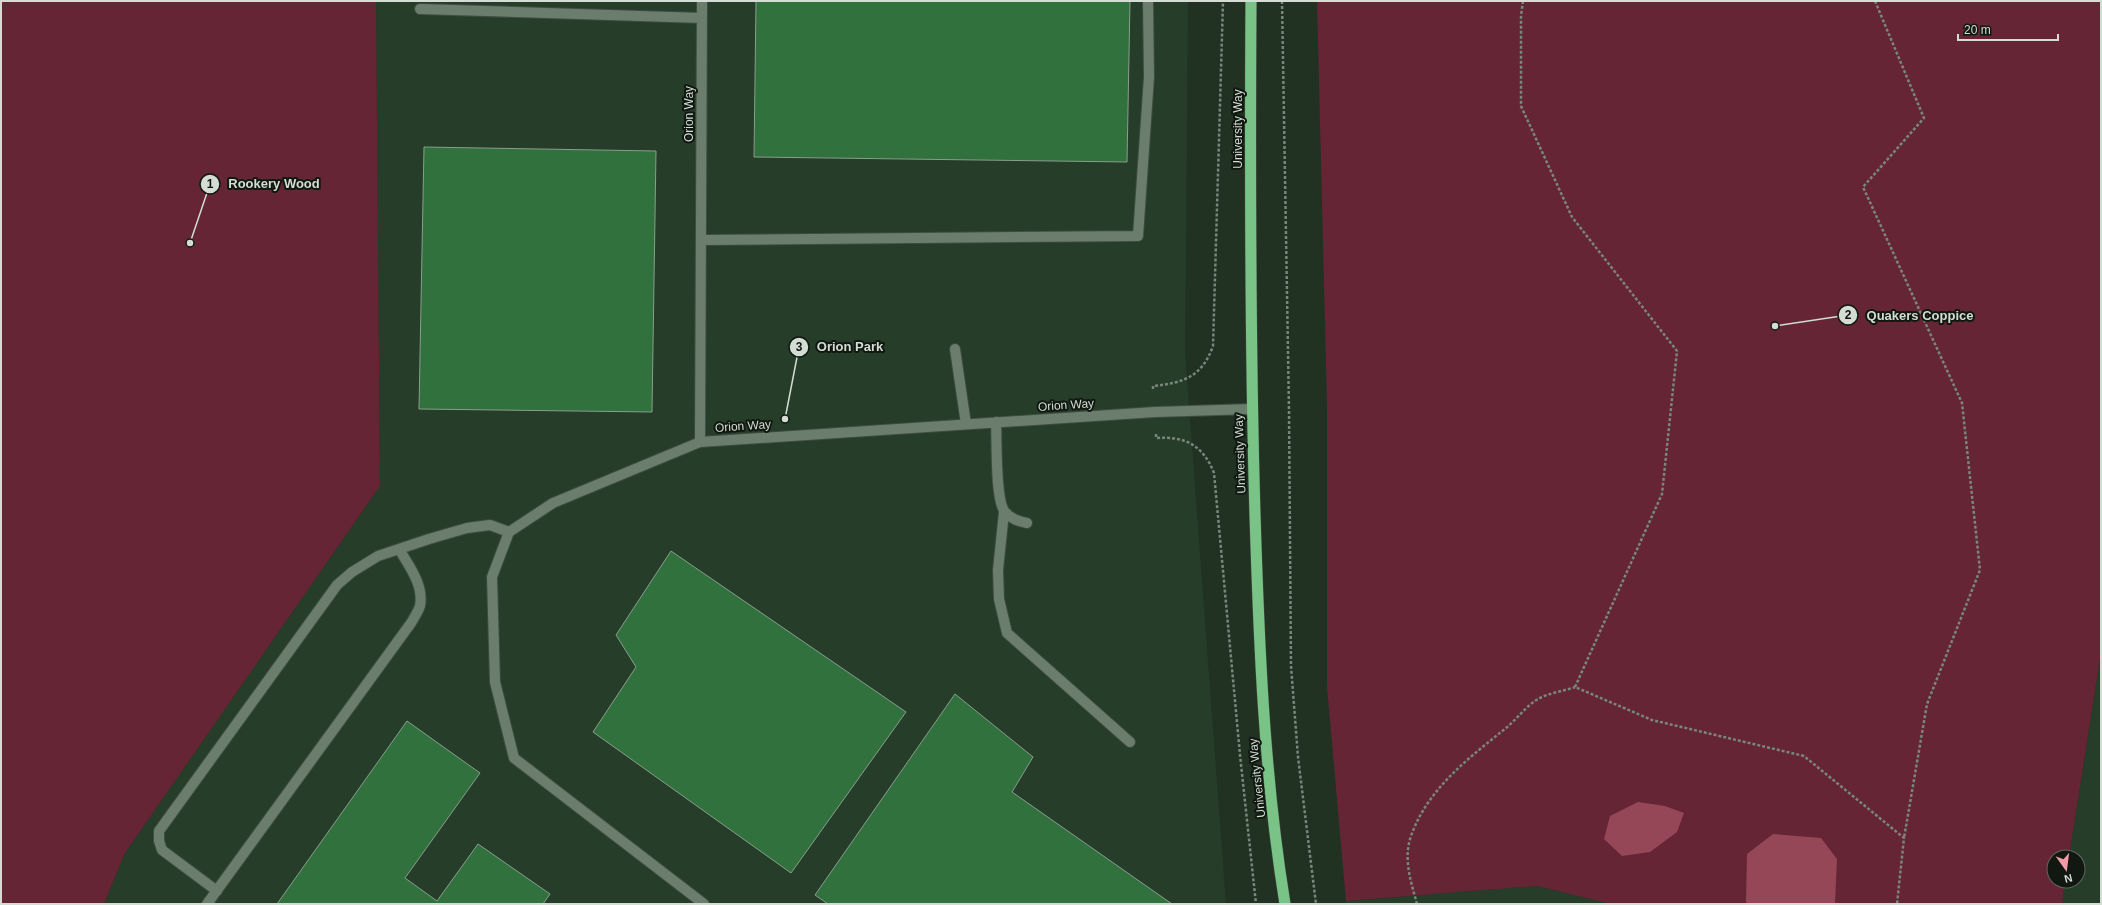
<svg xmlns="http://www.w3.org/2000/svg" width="2102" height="905" font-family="Arial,sans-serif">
  <rect width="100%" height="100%" fill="#213223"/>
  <path fill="#263d2a" d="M376 1H1188L1185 352 1226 904H104L125 853 380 486Z
    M2101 652V904H2062L2065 881H2078V857H2069Z
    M1537 886 1611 904H1346V901Z"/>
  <path fill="#652534" d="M1 1H376L380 486 125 853 104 904H1Z
    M1317 1H2101V652L2069 857H2054V881H2065L2062 904H1611L1537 886 1346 901 1327 687V405Z"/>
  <path fill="#954757" d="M1638 802 1665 806 1684 813 1677 832 1650 852 1622 856 1604 839 1610 816Z
    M1773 834 1821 838 1837 859 1835 904H1748L1746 902 1747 854Z"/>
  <path fill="#30713d" stroke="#8a9e8c" d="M756 1H1130L1127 162 754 157Z
    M424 147 656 151 652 412 419 409Z
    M671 551 906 712 791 873 593 732 636 667 616 635Z
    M955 694 1033 757 1012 792 1172 904H828L815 895Z
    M407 721 480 773 405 878 437 901 478 844 550 894 543 904H277Z"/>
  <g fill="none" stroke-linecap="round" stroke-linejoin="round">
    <defs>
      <path id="service" d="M702 1 700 442 1155 412 1252 409
        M420 9 702 18
        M701 240 1138 236 1149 77 1148 1
        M955 349 966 424
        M996 422C997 440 995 501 1005 512 1011 519 1018 521 1027 523
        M700 442 553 503 509 532 492 577 495 682 514 758 704 904
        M1004 512 998 570 999 599 1007 633 1130 742
        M217 891 162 850 159 841V831L337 585 352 572 378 556 429 539 467 528 490 525 509 532
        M207 904 411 623C414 618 418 612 420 606 424 585 409 566 399 549"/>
      <path id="trunk" d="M1251 1C1250 172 1250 343 1255 515 1259 644 1264 775 1285 904"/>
    </defs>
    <use href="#service" stroke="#3e4d40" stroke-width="12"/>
    <use href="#trunk" stroke="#3e4d40" stroke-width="12"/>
    <path stroke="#79867a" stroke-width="2.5" stroke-dasharray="3 2" stroke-linecap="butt" d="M1282 1 1289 410 1291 666 1298 757 1316 904
      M1523 1 1521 16V106L1572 217 1677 351 1662 494 1575 687 1652 720 1804 756 1904 838 1897 904
      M1875 1 1924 118 1863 187 1962 403 1980 570 1927 704 1904 838
      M1153 389V386C1183 383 1202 377 1213 346L1223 1
      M1156 434V438C1185 436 1203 445 1214 473L1240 755 1256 904
      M1417 904C1411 882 1403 859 1411 836 1428 788 1469 758 1506 728 1517 719 1526 706 1538 699 1548 693 1564 691 1575 687"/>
    <use href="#service" stroke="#6b7e6d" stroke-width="10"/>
    <use href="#trunk" stroke="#7ac386" stroke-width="11"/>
  </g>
  <g text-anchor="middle" stroke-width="4" stroke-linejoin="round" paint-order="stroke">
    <g font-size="12" fill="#d3ddd4" stroke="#101811">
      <text transform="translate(689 114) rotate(-90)" y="4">Orion Way</text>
      <text transform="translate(1238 129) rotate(-90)" y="4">University Way</text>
      <text transform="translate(1066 405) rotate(-4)" y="4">Orion Way</text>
      <text transform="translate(743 426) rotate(-4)" y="4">Orion Way</text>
      <text transform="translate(1240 454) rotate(-92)" y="4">University Way</text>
      <text transform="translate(1257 778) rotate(-96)" y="4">University Way</text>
    </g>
  </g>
  <path fill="none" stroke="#d3ddd4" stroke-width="1.5" d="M190 243L210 184M1775 326L1848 315M785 419L799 347"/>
  <g fill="#d3ddd4" stroke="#101811" stroke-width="1.5">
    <circle cx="190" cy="243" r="4"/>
    <circle cx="1775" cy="326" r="4"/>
    <circle cx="785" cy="419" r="4"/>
    <circle cx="210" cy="184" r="10"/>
    <circle cx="1848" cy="315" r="10"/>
    <circle cx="799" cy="347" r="10"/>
  </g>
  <g font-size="12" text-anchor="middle" font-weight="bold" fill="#111">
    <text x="210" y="188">1</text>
    <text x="1848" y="319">2</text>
    <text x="799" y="351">3</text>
  </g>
  <g font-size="13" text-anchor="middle" font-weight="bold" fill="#d3ddd4" stroke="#101811" stroke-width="4" stroke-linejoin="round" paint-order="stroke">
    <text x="274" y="188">Rookery Wood</text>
    <text x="1920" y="320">Quakers Coppice</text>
    <text x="850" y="351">Orion Park</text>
  </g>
  <rect width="2102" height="905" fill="none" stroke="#d3ddd4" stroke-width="4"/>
  <g transform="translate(2066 869) rotate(166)"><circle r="19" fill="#101811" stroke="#5e675f"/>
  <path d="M0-3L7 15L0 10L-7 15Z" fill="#f39aa9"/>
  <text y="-6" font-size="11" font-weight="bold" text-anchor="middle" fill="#d3ddd4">N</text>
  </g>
  <path d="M1958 34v6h100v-6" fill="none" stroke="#d3ddd4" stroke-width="2"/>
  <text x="1964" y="34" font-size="12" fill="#d3ddd4" stroke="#101811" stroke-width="3" paint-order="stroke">20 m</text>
</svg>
